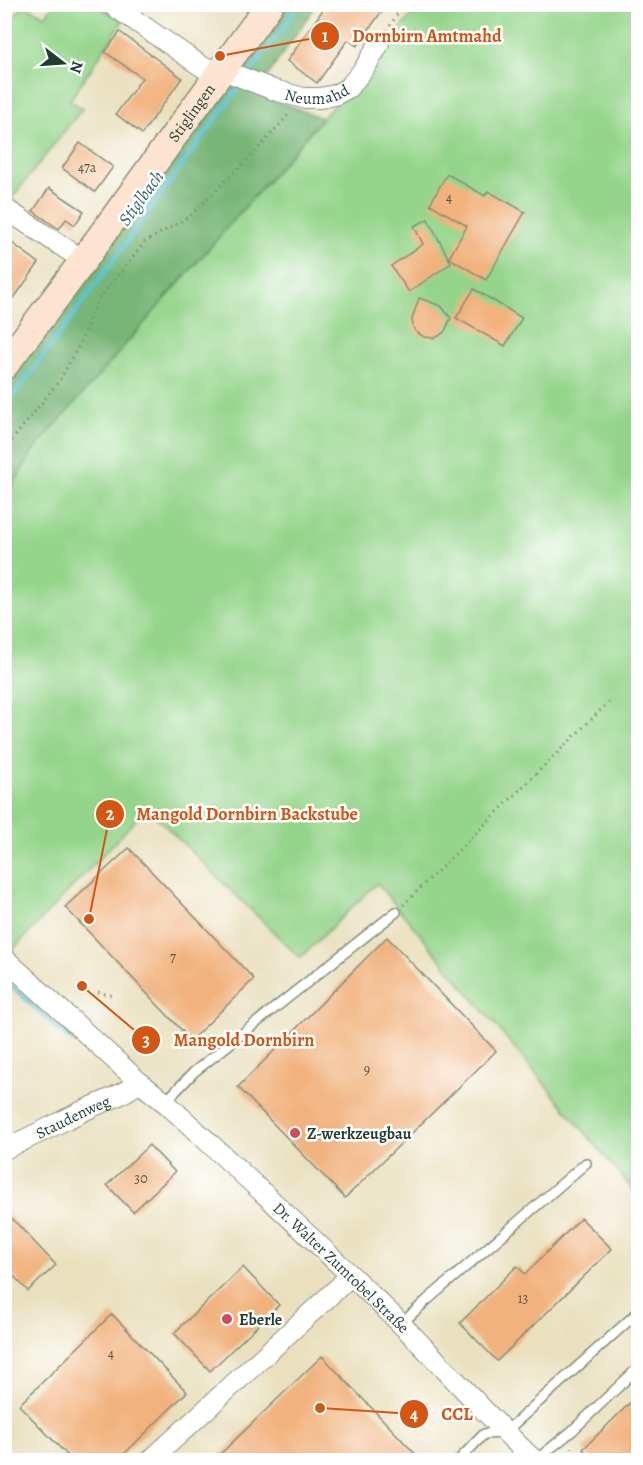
<svg xmlns="http://www.w3.org/2000/svg" width="643" height="1465" font-family="Alegreya,serif">
  <rect width="100%" height="100%" fill="#fff"/>
  <filter id="ink" filterUnits="userSpaceOnUse"><feTurbulence type="fractalNoise" baseFrequency=".0167" numOctaves="2"/><feDisplacementMap in="SourceGraphic" scale="12" xChannelSelector="R" yChannelSelector="G"/><feConvolveMatrix kernelMatrix="1 2 1 2 8 2 1 2 1" color-interpolation-filters="sRGB"/></filter>
  <filter id="wash" filterUnits="userSpaceOnUse"><feTurbulence type="fractalNoise" baseFrequency=".008" numOctaves="4" result="noise"/><feDisplacementMap in="SourceGraphic" scale="24" xChannelSelector="R" yChannelSelector="G"/><feGaussianBlur stdDeviation="1.35" result="paint"/><feColorMatrix in="noise" values="0 0 0 0 0 0 0 0 0 0 0 0 0 0 0 0 0 1.4 0 .05"/><feComposite in="paint" operator="in"/></filter>
  <g filter="url(#wash)">
    <rect width="100%" height="100%" fill="#eae0bd"/>
    <path fill="#95d58b" stroke="#5a8960" stroke-width="1.5" d="M24 5 45 16 54 5H97L123 21 70 100 82 109 8 203 5 201V27Z
      M421 5H638V1196L377 883 300 958 147 808 6 957 5 955V498L33 451Z"/>
    <path fill="#78b677" stroke="#4c7a56" stroke-width="1.5" d="M281 5H316L256 93 322 118 33 451 5 498V374Z"/>
    <g fill="none" stroke-linecap="round" stroke-linejoin="round">
      <path stroke="#5bc5d7" stroke-width="4.5" d="M249 74 281 31 299 4
        M4 408C86 301 162 191 242 83
        M4 979 73 1042"/>
    </g>
    <g id="blocks">
      <path fill="#f1b27d" d="M327 4H387L357 46 348 40 317 83 287 61Z
        M120 32 182 78 142 134 116 114 142 78 105 52Z
        M80 143 113 167 95 192 62 168Z
        M447 174 485 196 488 191 525 212 486 280 449 258 467 226 430 204Z
        M49 188 84 211 75 225 66 219 59 229 33 211Z
        M428 219 451 263 409 292 391 266 423 244 414 226Z
        M4 237 39 263 14 298 4 291Z
        M474 289 522 318 505 346 456 318Z
        M419 298 441 306 451 318 445 331 439 336 434 338 424 337 416 332 413 327 412 319Z
        M129 848 254 979 191 1040 65 907Z
        M387 937 496 1051 345 1198 238 1087Z
        M149 1145 175 1172 133 1212 107 1185Z
        M4 1210 56 1265 28 1291 4 1266Z
        M581 1218 612 1249 497 1361 460 1323 517 1266 525 1274Z
        M243 1267 279 1305 210 1371 174 1333Z
        M112 1314 187 1392 117 1461H73L19 1405Z
        M322 1356 422 1461H213Z
        M639 1394V1461H594L583 1449Z"/>
    </g>
  </g>
  <g filter="url(#ink)">
    <use href="#blocks" fill-opacity="0" stroke="#848e78" stroke-width="1.5"/>
    <g fill="none" stroke-linecap="round" stroke-linejoin="round">
      <defs>
        <path id="service" d="M167 1104 170 1097 194 1072 396 912
          M401 1324 426 1301 586 1163
          M459 1460 484 1434 504 1433 636 1314 638 1317
          M536 1460 572 1431 638 1368"/>
        <g id="minor">
          <path id="s1" d="M111 4 204 68 223 70 274 90 303 98H320L335 95 348 88 364 69 379 44"/>
          <path d="M4 208 83 260"/>
          <path id="s2" d="M4 958 139 1082 167 1104C245 1176 324 1248 400 1323 445 1368 487 1416 534 1460"/>
          <path id="s3" d="M4 1149C32 1137 58 1123 85 1110 104 1101 124 1095 139 1082"/>
          <path d="M151 1460 340 1286 350 1275"/>
        </g>
        <g id="secondary">
          <path id="s4" d="M4 366 69 280 270 4"/>
        </g>
      </defs>
      <use href="#service" stroke="#848e78" stroke-width="12"/>
      <use href="#minor" stroke="#848e78" stroke-width="22"/>
      <use href="#secondary" stroke="#848e78" stroke-width="30"/>
      <path stroke="#848e78" stroke-width="3" stroke-dasharray="1.5 4.5" stroke-linecap="butt" d="M387 31 403 4
        M4 450 60 380 80 343 96 302 145 242 190 216 257 150 290 113
        M403 905 609 702
        M98 992 115 996
        M571 1460V1447"/>
      <use href="#service" stroke="#fff" stroke-width="9"/>
      <use href="#minor" stroke="#fff" stroke-width="20"/>
      <use href="#secondary" stroke="#fde4d1" stroke-width="27"/>
    </g>
  </g>
  <g fill="#d1495b" stroke="#fff" stroke-width="2">
    <circle cx="295" cy="1133" r="6"/>
    <circle cx="227" cy="1319" r="6"/>
  </g>
  <g text-anchor="middle" stroke-width="5" stroke-linejoin="round" paint-order="stroke">
    <g font-size="14" fill="#545a46">
      <text x="87" y="172">47a</text>
      <text x="449" y="202">4</text>
      <text x="173" y="962">7</text>
      <text x="367" y="1074">9</text>
      <text x="141" y="1183">30</text>
      <text x="523" y="1303">13</text>
      <text x="111" y="1358">4</text>
    </g>
    <g font-size="16" fill="#1f3d34" stroke="#fff">
      <text dy="6" stroke="none"><textPath href="#s1" startOffset="231">Neumahd</textPath></text>
      <text dy="6" stroke="none"><textPath href="#s4" startOffset="315">Stiglingen</textPath></text>
      <text dy="6" stroke="none"><textPath href="#s3" startOffset="76">Staudenweg</textPath></text>
      <text dy="6" stroke="none"><textPath href="#s2" startOffset="458">Dr. Walter Zumtobel Straße</textPath></text>
    </g>
    <g font-size="16" font-weight="bold" fill="#1f3d34" stroke="#fff" text-anchor="start">
      <text x="307" y="1139">Z-werkzeugbau</text>
      <text x="239" y="1325">Eberle</text>
    </g>
    <g font-size="18" font-style="italic" fill="#316665" stroke="#fff">
      <text transform="translate(141 198) rotate(-54)" y="6">Stiglbach</text>
    </g>
  </g>
  <path fill="none" stroke="#d45610" stroke-width="2" d="M220 56L325 36M89 919L110 814M82 986L146 1040M320 1408L414 1414"/>
  <g fill="#d45610" stroke="#fff" stroke-width="2">
    <circle cx="220" cy="56" r="6"/>
    <circle cx="89" cy="919" r="6"/>
    <circle cx="82" cy="986" r="6"/>
    <circle cx="320" cy="1408" r="6"/>
    <circle cx="325" cy="36" r="15"/>
    <circle cx="110" cy="814" r="15"/>
    <circle cx="146" cy="1040" r="15"/>
    <circle cx="414" cy="1414" r="15"/>
  </g>
  <g font-size="18" text-anchor="middle" font-weight="bold" fill="#fff">
    <text x="325" y="42">1</text>
    <text x="110" y="820">2</text>
    <text x="146" y="1046">3</text>
    <text x="414" y="1420">4</text>
  </g>
  <g font-size="18" text-anchor="middle" font-weight="bold" fill="#d45610" stroke="#fff" stroke-width="5" stroke-linejoin="round" paint-order="stroke">
    <text x="427" y="42">Dornbirn Amtmahd</text>
    <text x="247" y="820">Mangold Dornbirn Backstube</text>
    <text x="244" y="1046">Mangold Dornbirn</text>
    <text x="457" y="1420">CCL</text>
  </g>
  <rect width="643" height="1465" fill="none" stroke="#fff" stroke-width="24"/>
  <g transform="translate(63 63) rotate(107)" stroke="#ffffff" stroke-width="4.5" paint-order="stroke">
  <path d="M0-4.5L10 22L0 15L-10 22Z" fill="#1f3d34"/>
  <text y="-9" font-size="16" font-weight="bold" text-anchor="middle" fill="#1f3d34">N</text>
  </g>
</svg>
